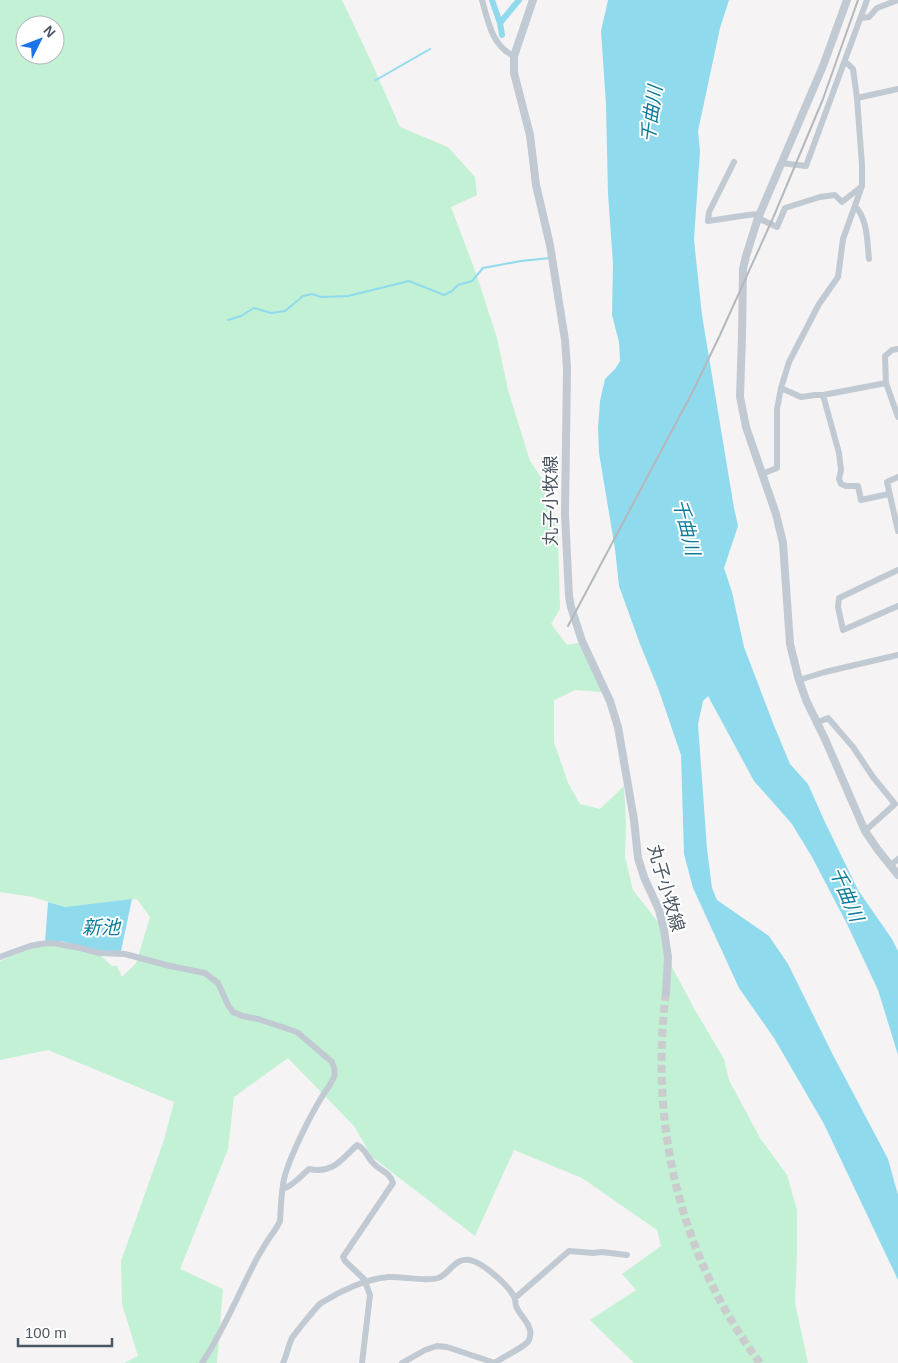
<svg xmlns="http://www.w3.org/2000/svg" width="898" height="1363" font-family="Arial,'Noto Sans JP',sans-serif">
  <rect width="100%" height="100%" fill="#f5f3f3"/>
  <path fill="#c3f1d5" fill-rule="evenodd" d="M0 0H342L370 59 400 127 448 147 475 177 477 195 451 207 477 276 497 338 508 390 530 461 550 491 558 538 560 609 551 624 567 645 578 643 603 692 575 690 554 700V742L568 783 580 804 600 809 624 786 626 823 625 857 633 890 661 926 668 942 672 967 695 1010 724 1059 729 1080 760 1138 787 1175 797 1210V1254L795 1303 808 1363H634L590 1320 636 1290 622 1274 661 1246 657 1230 582 1178 514 1150 475 1236 372 1157 354 1126 288 1058 234 1097 228 1149 180 1269 223 1289 217 1363H124L138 1356 122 1304 121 1261 164 1140 174 1102 48 1050 0 1060V961L30 948 54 945 99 954 112 966H117L122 977 136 963 150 917 137 899 65 907 33 897 0 892ZM25 25H55V55H25Z"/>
  <path fill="#90daee" d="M608 0H729L720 28 698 131 700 151 694 240 702 315 734 508 738 526 724 568 732 592 744 647 773 723 790 764 808 784 824 820 858 890 892 939 898 951V1055L878 990 847 924 812 857 792 824 754 781 708 696 703 701 698 724 707 849 712 888 717 900 769 936 788 964 833 1055 888 1159 898 1195V1280L824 1124 774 1038 739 988 693 888 684 854 681 755 658 688 640 644 619 586 615 549 599 453 598 428 600 401 605 379 615 369 620 361 619 342 612 315 613 264 608 194 606 104 601 31Z
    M132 899 121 951H100L61 941 45 942 48 902 65 907Z"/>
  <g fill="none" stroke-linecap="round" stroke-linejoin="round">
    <path stroke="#90daee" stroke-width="2" d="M376 80 430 49
      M228 320 241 316 254 308 271 313 285 311 303 296 312 294 321 297 348 296 409 281 444 295 452 291 458 285 472 281 483 268 521 261 550 258"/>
    <path stroke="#90daee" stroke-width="6" d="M492 0 500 23 502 35
      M500 23 519 0"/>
    <path stroke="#caccce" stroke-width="8" stroke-dasharray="8 4" stroke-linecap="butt" d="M666 993C649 1124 680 1257 760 1363"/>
    <path stroke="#c1cad2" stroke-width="6" d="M482 0C488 21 492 46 514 56
      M861 18 869 17 877 8 898 0
      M857 98 898 89
      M734 162 709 212 708 221 748 215 759 214
      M781 163 806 166 867 0
      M855 206C868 220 867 241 869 259
      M758 218 777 227 785 208 820 197 835 195 842 202 861 187
      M886 383 898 417
      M781 388 801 397 815 395H823L886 383 885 356 892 350 898 349
      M823 395 839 453 841 470 839 479 841 484 846 486H858L861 500 889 494
      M762 474 777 468V409L781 388 789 362 819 304 838 277 843 239 862 186V165L857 98 853 69 845 61
      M898 477 887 482 898 531
      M898 570 839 598 838 607 843 630 898 606
      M799 680 825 672 898 655
      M816 723 828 718 853 747 873 777 895 804 865 831
      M890 866 898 859
      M0 957 30 946 40 944 53 943 80 948 99 953 125 954 170 966 205 973 218 983 228 1005 233 1012 242 1016 258 1019 297 1032 332 1062C339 1077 331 1082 323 1095 310 1116 292 1152 285 1175 281 1190 281 1206 280 1221 277 1228 272 1234 268 1240 263 1248 258 1256 254 1264 237 1297 223 1332 202 1363
      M283 1189C293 1186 301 1176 309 1169 333 1174 341 1160 357 1145 365 1148 367 1157 373 1163 380 1171 389 1171 393 1183L343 1257 345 1261 364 1279 370 1295 362 1363
      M515 1298 569 1251 593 1253 602 1252 627 1255
      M283 1363C287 1355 288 1346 292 1338 296 1332 317 1306 321 1303 340 1291 366 1279 388 1277 403 1276 425 1282 438 1278 450 1274 455 1255 473 1261 485 1265 511 1287 515 1299 516 1302 515 1303 516 1306 520 1317 535 1326 529 1340 526 1347 502 1357 495 1363
      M402 1363 425 1350 437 1346 447 1347 495 1363"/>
    <path stroke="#c1cad2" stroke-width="8" d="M533 0 514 56V73L530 135 536 185 550 245 565 340 567 368 565 514 569 596 571 607 582 641 610 701 618 727 634 820 638 858 644 877 659 910 664 930 668 957 666 993
      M847 0 823 66 758 218 746 256 743 269 742 336 740 397 746 427 776 514 783 543 790 644 799 680 806 700 825 739 865 831 878 850 898 875"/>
    <path stroke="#b5b8bd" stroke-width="2" d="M568 626 692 393 720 335 773 218 823 99 858 0"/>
  </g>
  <g text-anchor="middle" stroke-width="4" stroke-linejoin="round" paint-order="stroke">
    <g font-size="18" fill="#4a5661" stroke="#fff">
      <text transform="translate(551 501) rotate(-90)" y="6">丸子小牧線</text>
      <text transform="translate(666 888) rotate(74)" y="6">丸子小牧線</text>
    </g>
    <g font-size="19" font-style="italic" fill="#0c7c9b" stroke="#fff">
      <text transform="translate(651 114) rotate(-82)" y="7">千曲川</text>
      <text transform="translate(687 527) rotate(76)" y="7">千曲川</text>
      <text transform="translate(847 894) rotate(67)" y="7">千曲川</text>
      <text x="101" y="934">新池</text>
    </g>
  </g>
  <g transform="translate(40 40) rotate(48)"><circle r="24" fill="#ffffff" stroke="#b7bbc0"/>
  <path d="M0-4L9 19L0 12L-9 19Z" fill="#1a73e8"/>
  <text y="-8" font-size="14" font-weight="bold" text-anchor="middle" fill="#4a5661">N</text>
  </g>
  <path d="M18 1338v8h94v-8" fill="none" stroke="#4a5661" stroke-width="2.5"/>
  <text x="25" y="1338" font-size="15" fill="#4a5661" stroke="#ffffff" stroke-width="4" paint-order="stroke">100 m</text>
</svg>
